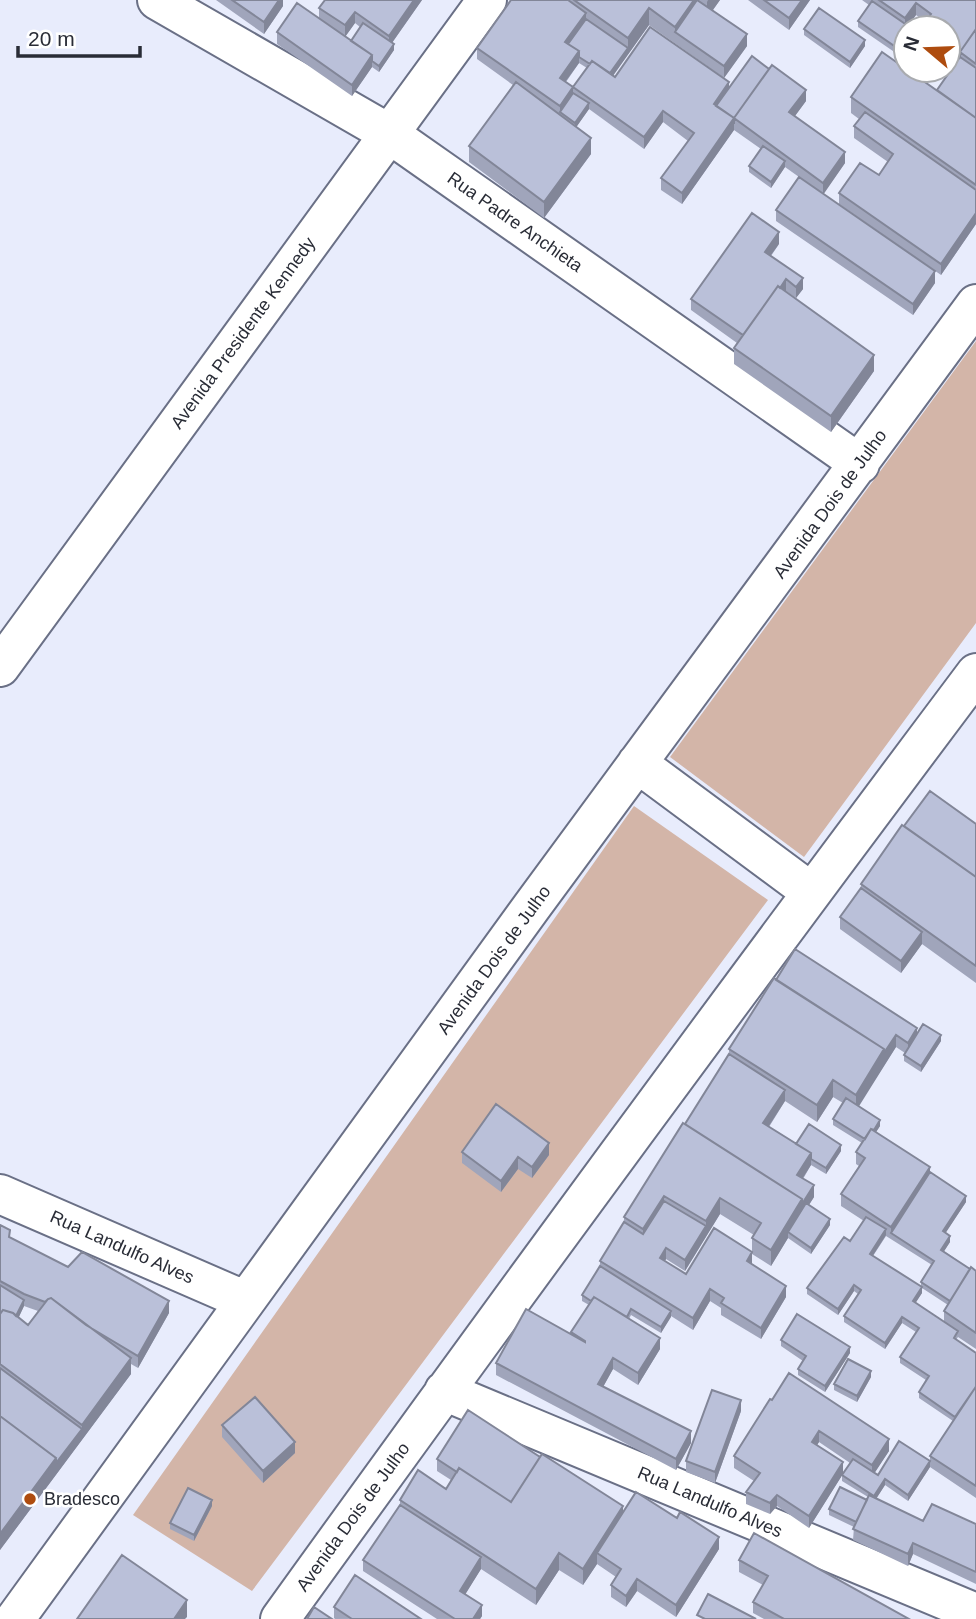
<svg xmlns="http://www.w3.org/2000/svg" width="976" height="1619" font-family="Helvetica,sans-serif">
  <rect width="100%" height="100%" fill="#e8ecfc"/>
  <path fill="#d3b5a8" d="M976 341V623L804 857 670 757Z
    M634 806 768 900 252 1591 133 1515Z"/>
  <g fill="none" stroke-linecap="round" stroke-linejoin="round">
    <defs>
      <path id="street" d="M157 0 388 133 860 464
        M0 667 487 0
        M637 763 811 892
        M0 1194 244 1300
        M444 1391 976 1613
        M15 1619C221 1333 427 1048 636 765 750 611 864 458 976 304
        M280 1619C509 1301 741 986 976 673"/>
    </defs>
    <use href="#street" stroke="#6a7086" stroke-width="42"/>
    <use href="#street" stroke="#fff" stroke-width="38"/>
  </g>
  <path fill="#a0a5bb" fill-rule="evenodd" d="M216 0H283V6L264 34Z
    M325 0H422L392 43 394 50 379 72 372 67 352 96 277 44V32L319 19V8ZM355 23 360 27 351 41 345 37Z
    M511 0H720L713 10 747 46 724 78 649 25 613 75 615 77 729 88 806 101 795 116 845 163 823 194 935 283 913 315 776 221V210L799 177 785 167 771 188 749 172V166L761 149 734 130 682 204 661 190V178L688 141 663 122 644 149 589 109 576 127 591 154 544 218 469 162V146L513 85 477 59V48ZM579 63 587 68 573 87 566 82Z
    M748 0H810L789 30Z
    M862 0H976V224L941 275 839 204V193L879 175 888 162 854 138V126L859 119 851 113V97L937 90 955 65 948 60V28L926 22 916 15 906 28V60L858 27V21L869 5Z
    M804 29 865 46 850 68 804 35Z
    M779 244 771 256 803 289 796 298 786 291 785 292 874 371 831 432 734 364V348L737 343 691 310V299Z
    M976 824V983L922 944 901 973 840 929V917L861 888V884L904 826Z
    M917 1033 941 1041 921 1072 904 1061V1055L905 1053 896 1047 858 1106 880 1126 876 1132 930 1172 966 1202 945 1233 950 1242 944 1251 970 1269 976 1271V1349L958 1337 956 1340 976 1353V1498L930 1467 908 1501 885 1485 876 1499 923 1521 976 1524V1584L913 1554 908 1566 853 1540 854 1527 829 1515V1509L867 1500 868 1497 842 1481V1475L809 1528 777 1506 770 1514 746 1504V1492L754 1481 734 1468V1456L770 1399 889 1451 874 1473 878 1475 930 1461V1456L953 1421 919 1398V1392L926 1380 900 1363V1357L916 1332 902 1323 885 1349 844 1322V1316L858 1294 854 1291 838 1315 807 1294V1288L850 1241 864 1221 841 1206V1194L859 1166 856 1164V1152L862 1143 833 1125V1119L843 1103 833 1097 817 1122 785 1101 769 1127 796 1144 841 1151 826 1174 811 1165 803 1179 814 1197 809 1205 830 1225 811 1254 788 1238 771 1266 752 1254V1264L786 1297 761 1339 721 1315V1308L710 1301 693 1330 671 1316 661 1333 631 1315 629 1319 660 1349 638 1385 613 1369 603 1387 691 1443 676 1470 496 1375V1363L571 1335V1332L589 1305 582 1301V1295L600 1266V1261L624 1222V1217L685 1124 729 1054V1049ZM720 1214 754 1235 752 1238V1252L686 1274 665 1261 666 1259 685 1271ZM886 1236 932 1265 921 1282V1287L873 1256ZM922 1288 948 1305 944 1311V1322L915 1303 922 1293ZM819 1442 850 1463 843 1473 817 1445Z
    M462 1152 549 1155 532 1178 518 1169 501 1192 462 1163Z
    M0 1225 10 1237 68 1267 169 1313 138 1368 131 1364V1374L0 1550ZM24 1306 38 1311 28 1325 18 1318Z
    M781 1340 850 1353 825 1392 798 1375V1369L803 1361 781 1346Z
    M871 1377 857 1402 834 1390V1384Z
    M741 1411 715 1483 686 1472V1461Z
    M222 1425 295 1453 263 1483 222 1437Z
    M437 1459 623 1512 719 1549 676 1617 637 1591 626 1607 611 1597V1585L616 1577 597 1564 583 1585 559 1570 536 1605 481 1569 465 1594 482 1616 480 1619H437L363 1571V1560L400 1505V1500L446 1489 451 1480 437 1471Z
    M212 1506 194 1541 170 1529V1523Z
    M739 1560 909 1619H764L753 1613V1602L763 1585 739 1572Z
    M334 1607 421 1619H335L334 1618Z"/>
  <path fill="#828698" d="M279 0H283V6L264 34V22Z
    M414 0H422L389 47V36Z
    M694 0H697L675 32V43V27Z
    M708 0H720L707 18V2Z
    M802 0H810L789 30V18Z
    M916 3V15L905 30V18Z
    M649 8V25L608 83V77L628 48V38Z
    M355 12V23L345 37V25Z
    M586 13V25L565 47V42Z
    M747 34V46L724 78V66Z
    M865 40V46L850 68V62Z
    M394 44V50L379 72V66Z
    M579 51V63L560 89V78Z
    M372 55V67L352 96V85Z
    M729 82V94L716 111 714 104Z
    M573 87V99L560 112V106Z
    M806 90V101L789 124V112Z
    M589 103V109L575 129V123Z
    M663 111V122L644 149V137Z
    M734 118V130L682 204V193Z
    M591 138V154L544 218V202Z
    M845 152V163L823 195V183Z
    M785 161V167L771 188V182Z
    M976 213V224L941 275V264Z
    M779 232V244L765 263V252Z
    M935 271V283L913 315V304Z
    M803 278V289L796 298V287Z
    M786 279V291L745 349V337Z
    M874 355V371L831 432V416Z
    M922 932V944L901 973V961Z
    M917 1028V1039L908 1054V1043Z
    M896 1035V1047L856 1111V1095L884 1049Z
    M941 1035V1041L921 1072V1066Z
    M833 1080V1097L817 1122V1105Z
    M785 1090V1101L763 1135V1123Z
    M880 1120V1126L867 1146V1140Z
    M549 1143V1155L532 1178V1167Z
    M841 1145V1151L826 1174V1168Z
    M811 1153V1165L797 1187V1175Z
    M518 1157V1169L501 1192V1181Z
    M930 1167V1178L891 1233V1227Z
    M814 1185V1197L790 1234 788 1232V1238L771 1266V1250L802 1199Z
    M664 1196V1212L643 1245V1229Z
    M966 1196V1202L943 1237V1231Z
    M720 1198V1214L685 1271V1260L706 1226V1221Z
    M830 1219V1225L811 1254V1248Z
    M886 1229V1235L870 1260V1254Z
    M950 1236V1242L941 1256V1250Z
    M666 1248V1259L660 1270V1258Z
    M752 1252V1264L747 1273V1261Z
    M854 1285V1291L838 1315V1309Z
    M786 1286V1297L761 1339V1328Z
    M922 1287V1293L913 1307V1301Z
    M710 1289V1301L693 1330V1318Z
    M24 1300V1306L13 1330V1324Z
    M169 1301V1313L138 1368V1356Z
    M671 1311V1317L661 1333V1327Z
    M902 1317V1323L885 1349V1343Z
    M660 1338V1349L638 1385V1373Z
    M850 1347V1353L825 1392V1386Z
    M131 1358V1374L0 1550V1534L56 1458 82 1429V1425Z
    M613 1358V1369L598 1396V1384Z
    M871 1371V1377L857 1402V1396Z
    M741 1400V1411L715 1483V1472Z
    M691 1431V1443L676 1470V1459Z
    M819 1431V1442L812 1453V1442Z
    M889 1439V1451L872 1477V1465Z
    M295 1442V1453L263 1483V1471Z
    M930 1461V1467L908 1501V1495Z
    M843 1462V1474L809 1528V1516Z
    M885 1479V1485L874 1502V1496Z
    M777 1495V1506L770 1514V1503Z
    M212 1500V1506L194 1541V1535Z
    M623 1506V1523L597 1553V1564L583 1585V1569Z
    M719 1537V1549L676 1617V1605Z
    M913 1543V1554L908 1566V1554Z
    M559 1553V1570L536 1605V1589Z
    M481 1557V1569L460 1603V1591Z
    M637 1579V1591L626 1607V1596Z
    M187 1600V1617L185 1619H174Z
    M482 1605V1616L480 1619H473Z"/>
  <path fill="#bac0d9" stroke="#828698" stroke-width="2" d="M232 0H279L264 22Z
    M325 0H414L389 36 355 12 345 25 319 8Z
    M511 0H568L586 13 565 42 579 51 560 78 573 87 560 106 477 48Z
    M574 0H694L675 27 649 8 628 38Z
    M697 0 747 34 724 66 675 32Z
    M764 0H802L789 18Z
    M879 0H976V29L960 52V57L948 49V28H921L931 14 916 3 905 18Z
    M872 1 911 28H906V54L858 21Z
    M297 3 372 55 352 85 277 32Z
    M819 8 865 40 850 62 804 29Z
    M586 19 628 48 610 73 592 61 590 64 579 57V51L568 44Z
    M363 23 394 44 379 66 372 61V55L351 41Z
    M650 27 729 82 714 104 734 118 682 193 661 178 694 133 663 111 644 137 573 87 592 61 615 77Z
    M976 29V64L960 52Z
    M882 52 976 118V185L851 97Z
    M752 56 769 69 734 118V124V118L716 106Z
    M960 57 976 68V118L937 90Z
    M772 65 806 90 789 112 845 152 823 183 734 118Z
    M516 82 591 138 544 202 469 146Z
    M573 93 589 103 575 123 560 112Z
    M865 112 976 190V213L941 264 839 193 860 163 879 175 893 154 854 126Z
    M763 146 785 161 771 182 749 166Z
    M799 177 935 271 913 304 776 210Z
    M752 213 779 232 765 252 803 278 796 287 786 279 780 288 778 286 743 335 691 299Z
    M778 286 874 355 831 416 734 348Z
    M930 791 976 824V877L904 826Z
    M902 825 976 877V966L861 884Z
    M861 888 922 932 901 961 840 917Z
    M795 949 917 1028 908 1043 896 1035 884 1053V1049L776 980Z
    M774 978 884 1049 856 1095 833 1080 817 1105 729 1049Z
    M923 1024 941 1035 921 1066 904 1055Z
    M729 1054 785 1090 763 1123 811 1153 797 1175 814 1185 802 1204V1199L685 1124Z
    M846 1098 880 1120 874 1130 871 1129 865 1139 833 1119Z
    M496 1104 549 1143 532 1167 518 1157 501 1181 462 1152Z
    M683 1123 802 1199 771 1250 752 1238 761 1223 720 1198 706 1221 664 1196 643 1229 624 1217Z
    M809 1124 841 1145 826 1168 811 1159V1153L796 1144Z
    M871 1129 930 1167 891 1227 841 1194 865 1158 856 1152Z
    M930 1172 966 1196 943 1231 950 1236 941 1250 970 1269 950 1301 921 1282 934 1261 891 1233Z
    M664 1201 706 1226 685 1260 666 1248 660 1258 686 1274 714 1228 752 1252 747 1261 786 1286 761 1328 721 1303 724 1298 710 1289 693 1318 600 1261 624 1222 643 1234Z
    M806 1203 830 1219 811 1248 788 1232Z
    M866 1217 886 1229 870 1254 922 1287 913 1301 958 1331 954 1338 976 1353V1389L975 1388 955 1417 919 1392 929 1376 900 1357 919 1328 902 1317 885 1343 844 1316 861 1290 854 1285 838 1309 807 1288 844 1237 850 1241Z
    M0 1225 10 1230 9 1237 68 1267 82 1252 169 1301 138 1356 86 1325 51 1298 48 1299 45 1302 24 1294 0 1281Z
    M600 1266 671 1311 661 1327 631 1309 627 1317 594 1297 591 1301 582 1295Z
    M971 1267 976 1271V1333L944 1311Z
    M0 1285 24 1300 16 1316 13 1313 3 1310 0 1314Z
    M594 1297 660 1338 638 1373 613 1358 598 1384 691 1431 676 1459 496 1363 526 1309 585 1342V1341L571 1332Z
    M51 1298 131 1358 82 1425 0 1364V1314L3 1310 13 1313 28 1325 48 1299Z
    M797 1314 850 1347 825 1386 798 1369 806 1356 781 1340Z
    M848 1359 871 1371 857 1396 834 1384Z
    M0 1368 82 1429 56 1463V1458L0 1416Z
    M789 1373 889 1439 872 1465 819 1431 812 1442 843 1462 809 1516 777 1495 770 1503 746 1492 760 1473 734 1456 770 1399 772 1400Z
    M975 1388 976 1389V1486L930 1456Z
    M712 1390 741 1400 715 1472 686 1461Z
    M255 1397 295 1442 263 1471 222 1425Z
    M468 1410 540 1457 511 1502 459 1468 457 1472 437 1459Z
    M0 1416 56 1458 0 1534Z
    M899 1441 930 1461 908 1495 885 1479 874 1496 842 1475 853 1459 878 1475Z
    M542 1454 623 1506 583 1569 559 1553 536 1589 400 1500 418 1470 446 1489 459 1468 511 1502Z
    M840 1487 867 1500 856 1522 829 1509Z
    M188 1488 212 1500 194 1535 170 1523Z
    M636 1492 677 1518 680 1512 719 1537 676 1605 637 1579 626 1596 611 1585 621 1569 597 1553Z
    M869 1495 923 1521 932 1504 976 1524V1572L913 1543 908 1554 853 1529Z
    M400 1505 481 1557 460 1591 482 1605 473 1619H455L363 1560Z
    M754 1533 909 1619H784L753 1602 768 1576 739 1560Z
    M122 1555 187 1600 174 1619H77Z
    M355 1575 421 1619H352L334 1607Z
    M708 1594 756 1619H705L697 1615Z
    M314 1607 332 1619H307Z"/>
  <circle fill="#ae4c0f" stroke="#fff" stroke-width="2.5" cx="30" cy="1499" r="7"/>
  <g text-anchor="middle" stroke-width="5" stroke-linejoin="round" paint-order="stroke">
    <g font-size="18" fill="#292c36" stroke="#fff">
      <text transform="translate(515 222) rotate(35)" y="6">Rua Padre Anchieta</text>
      <text transform="translate(243 333) rotate(-54)" y="6">Avenida Presidente Kennedy</text>
      <text transform="translate(830 504) rotate(-54)" y="6">Avenida Dois de Julho</text>
      <text transform="translate(494 960) rotate(-54)" y="6">Avenida Dois de Julho</text>
      <text transform="translate(122 1247) rotate(24)" y="6">Rua Landulfo Alves</text>
      <text transform="translate(710 1502) rotate(23)" y="6">Rua Landulfo Alves</text>
      <text transform="translate(353 1517) rotate(-54)" y="6">Avenida Dois de Julho</text>
    </g>
    <g font-size="18" fill="#292c36" stroke="#fff" text-anchor="start">
      <text x="44" y="1505">Bradesco</text>
    </g>
  </g>
  <g transform="translate(927 49) rotate(289)"><circle r="33" fill="#ffffff" stroke="#a9abaf" stroke-width="2"/>
  <path d="M0-5L12 26L0 18L-12 26Z" fill="#ae4c0f"/>
  <text y="-10" font-size="19" font-weight="bold" text-anchor="middle" fill="#292c36">N</text>
  </g>
  <path d="M18 46v10h122v-10" fill="none" stroke="#292c36" stroke-width="3.5"/>
  <text x="28" y="46" font-size="21" fill="#292c36" stroke="#ffffff" stroke-width="5" paint-order="stroke">20 m</text>
</svg>
